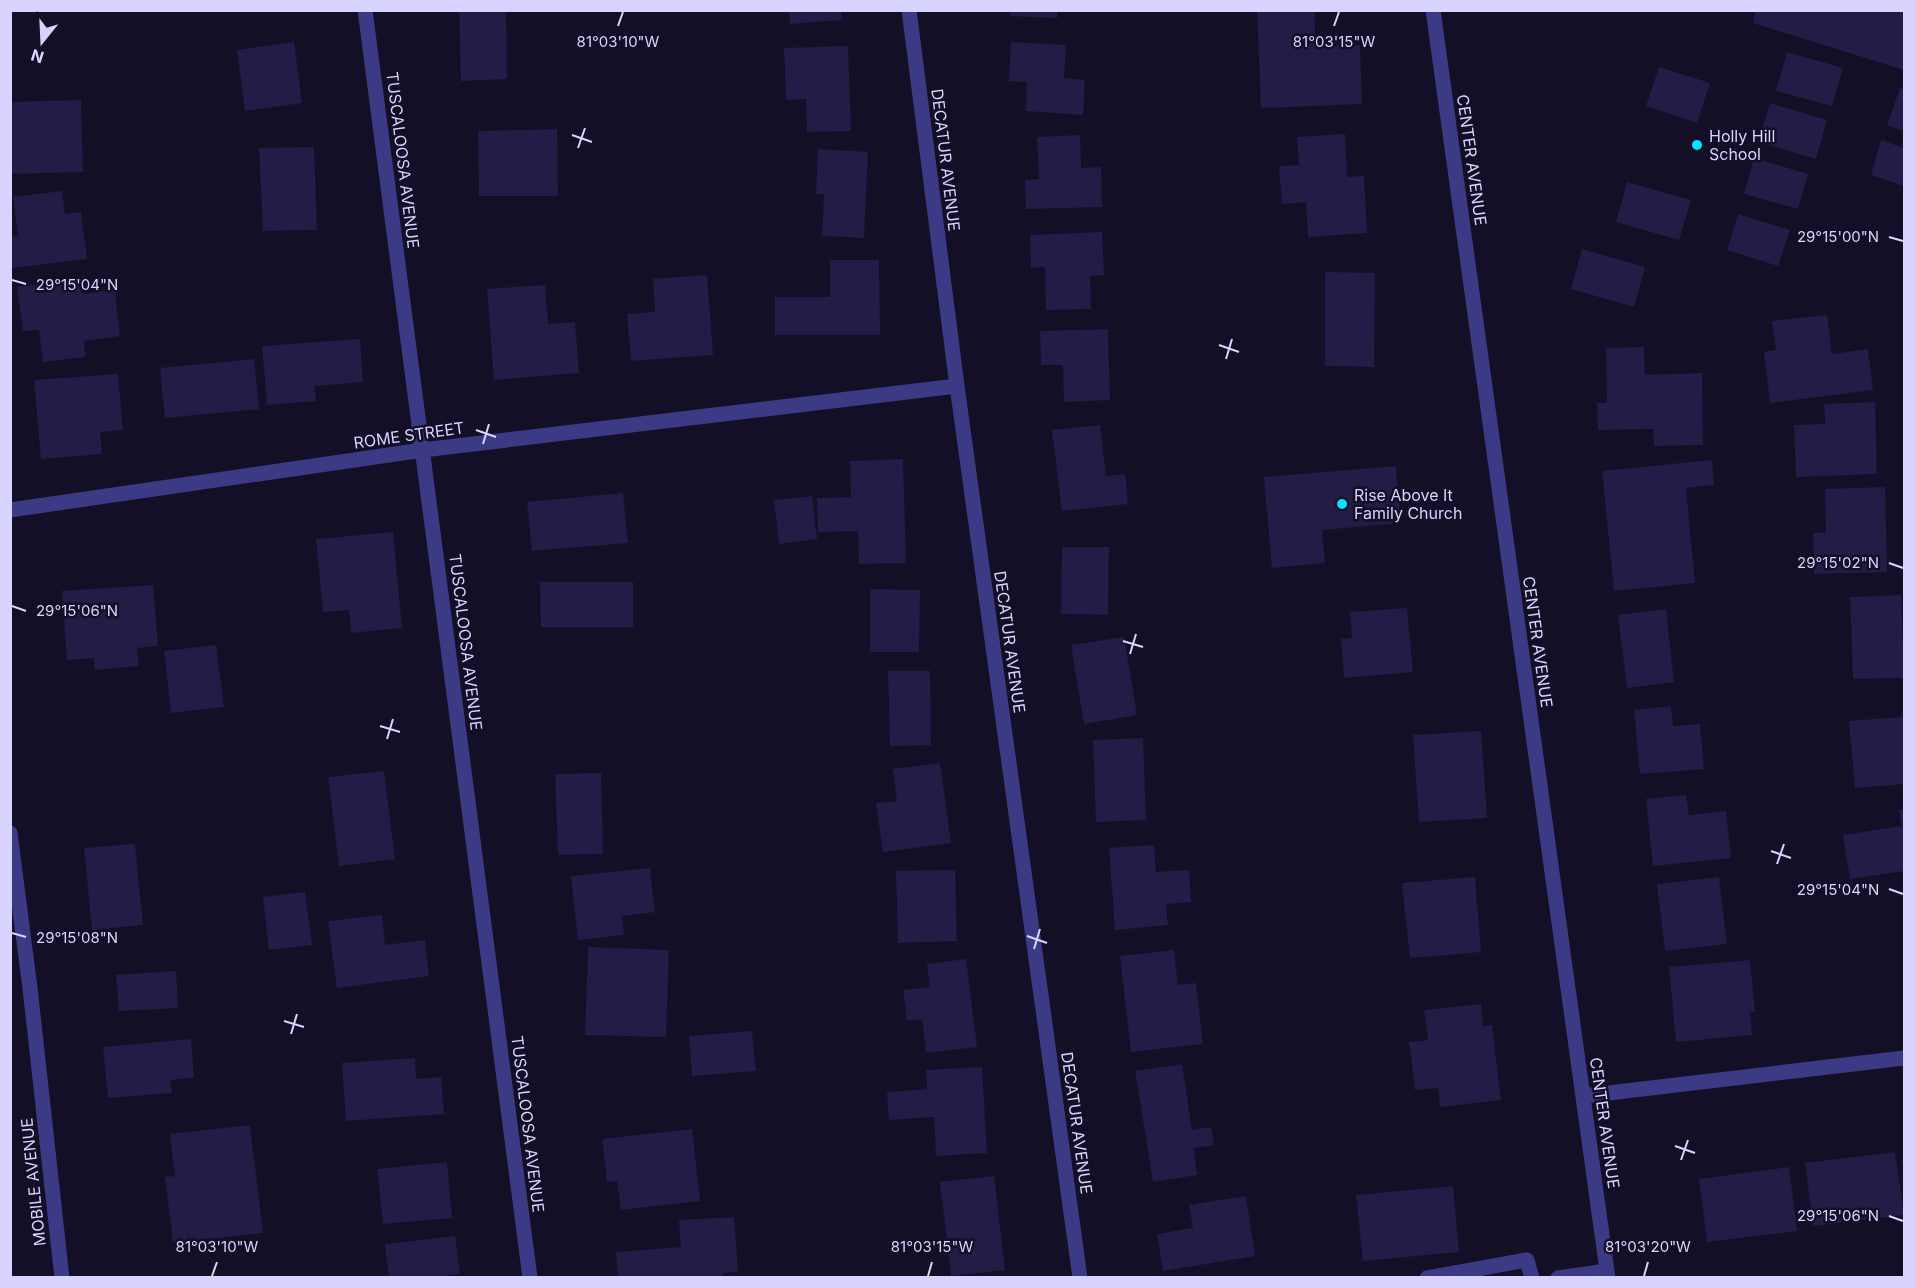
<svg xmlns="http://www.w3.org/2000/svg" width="1915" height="1288" font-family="Inter,sans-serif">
  <rect width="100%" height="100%" fill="#130f26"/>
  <path fill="#241b47" d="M459 10H506L507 79 461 81Z
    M789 10H841L842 20 790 24Z
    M1010 10H1057V18L1010 16Z
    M1257 10H1314L1316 46 1360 45 1362 104 1261 108Z
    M1756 10H1904V70L1753 23Z
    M294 42 302 103 245 111 237 50Z
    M1011 42 1066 45 1064 78 1085 80 1083 115 1026 111 1027 82 1009 81Z
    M848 46 851 131 807 132 806 99 786 100 784 48Z
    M1787 52 1843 68 1832 106 1776 91Z
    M1659 67 1710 83 1697 123 1646 106Z
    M1900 88 1904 90V131L1887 125Z
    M81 100 83 172 10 174V102Z
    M1770 103 1827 120 1816 159 1758 142Z
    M557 129 558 196H479L478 131Z
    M1345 134 1347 177 1364 176 1367 233 1308 237 1306 202 1282 204 1279 166 1299 165 1297 137Z
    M1080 135 1081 168 1101 167 1102 207 1026 209 1025 180 1039 179 1037 137Z
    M1881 140 1904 148V186L1871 175Z
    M314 147 317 230 263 231 259 148Z
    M818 149 868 152 864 238 822 236 824 194H816Z
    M1754 158 1808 174 1798 209 1744 194Z
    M1627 182 1691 200 1679 240 1616 222Z
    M62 191 65 214 81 212 87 259 12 268 10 237 18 236 13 197Z
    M1738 214 1790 230 1778 266 1727 250Z
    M1102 232 1104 275 1090 276 1091 309 1046 310 1045 267 1031 268 1030 235Z
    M1582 249 1645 267 1634 307 1571 289Z
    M830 260H879L880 335H775V297H830Z
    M1325 272 1375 273 1374 367 1325 366Z
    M707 275 713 355 631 361 627 314 655 312 653 279Z
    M80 280 82 294 115 290 120 336 84 341 86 357 43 362 39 330 23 331 17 287Z
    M545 285 548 324 575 322 579 373 494 380 487 289Z
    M1827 315 1832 354 1868 349 1873 390 1770 403 1764 352 1776 350 1772 321Z
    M1108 329 1110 400 1064 402 1063 365H1041L1040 331Z
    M360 339 363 382 314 386 316 401 267 405 262 346Z
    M1644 347 1645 375 1702 373 1703 445 1654 446 1653 429 1598 430 1597 403H1607L1606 348Z
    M254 359 259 409 165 418 160 368Z
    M118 374 123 430 100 432 102 454 41 459 34 380Z
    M1875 402 1877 474 1796 477 1794 425 1825 424 1824 404Z
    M1100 425 1106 476 1125 474 1128 504 1062 511 1052 430Z
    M903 459 906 563 859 564 858 531 818 532 817 498 851 497 850 461Z
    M1712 460 1714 485 1686 488 1695 583 1614 591 1602 471Z
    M1396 466 1401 523 1322 530 1325 563 1272 568 1264 477Z
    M1885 487 1887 572 1814 574 1813 533H1826L1825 489Z
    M623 493 628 543 532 551 527 502Z
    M812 496 817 539 779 544 774 500Z
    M393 532 402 628 351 633 349 610 323 612 316 539Z
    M1062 547H1109L1108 615 1061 614Z
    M540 582H633V627H541Z
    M153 585 158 646 137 648 139 666 95 670 94 658 67 660 62 591Z
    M870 589 920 590 919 652H870Z
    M1901 595 1904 678 1853 679 1850 597Z
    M1407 608 1413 672 1344 678 1341 639 1352 638 1350 612Z
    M1666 609 1674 682 1627 688 1618 615Z
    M1124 637 1137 715 1084 724 1071 645Z
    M216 645 224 707 171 713 164 651Z
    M888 671H930L931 745 890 746Z
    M1671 706 1673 726 1700 724 1704 769 1640 774 1634 710Z
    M1904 717V784L1855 788 1849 721Z
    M1481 731 1487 818 1419 822 1413 735Z
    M1143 738 1146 820 1096 822 1093 740Z
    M940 763 951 843 883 852 876 803 897 801 893 769Z
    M384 771 395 859 339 866 328 777Z
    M601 773 603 854 558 855 555 774Z
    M1686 795 1689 815 1726 811 1731 858 1653 866 1646 799Z
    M1904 809V871L1850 879 1843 835 1902 826 1899 810Z
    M135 844 143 925 92 930 84 848Z
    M1154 845 1156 872 1189 870 1191 902 1166 904 1168 925 1115 930 1109 848Z
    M650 868 655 912 622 916 624 935 578 940 571 876Z
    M955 870 957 941 898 943 896 871Z
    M1475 877 1481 952 1410 958 1402 883Z
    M1719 877 1727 944 1665 951 1657 884Z
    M305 892 312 945 269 950 263 897Z
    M382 915 385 945 425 940 429 976 337 988 328 921Z
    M588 947 669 950 666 1037 585 1035Z
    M1174 950 1178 985 1196 983 1203 1044 1131 1052 1120 956Z
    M966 959 977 1047 926 1053 922 1019 907 1021 903 990 930 987 927 964Z
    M1750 960 1755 1012H1750L1752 1035 1676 1042 1669 967Z
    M176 971 178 1008 119 1011 116 975Z
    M1481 1004 1483 1026 1492 1025 1501 1100 1440 1107 1438 1088 1415 1090 1409 1042 1428 1040 1424 1010Z
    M752 1031 756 1071 692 1076 689 1036Z
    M191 1039 194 1078 170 1080 172 1093 108 1098 103 1047Z
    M415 1058 416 1079 441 1077 444 1114 346 1121 342 1063Z
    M1182 1064 1192 1130 1211 1127 1214 1145 1194 1148 1197 1175 1153 1182 1135 1071Z
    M982 1067 987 1153 936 1156 934 1117 889 1120 887 1092 927 1089 926 1070Z
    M250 1125 263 1233 173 1243 165 1177 175 1176 170 1134Z
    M692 1129 700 1201 621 1210 617 1181 607 1182 602 1139Z
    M1895 1152 1904 1215 1813 1226 1805 1163Z
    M447 1162 452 1218 383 1224 377 1169Z
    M1789 1167 1797 1231 1707 1242 1699 1179Z
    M994 1176 1005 1270 951 1276 940 1182Z
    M1453 1186 1459 1252 1363 1261 1356 1195Z
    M1246 1196 1255 1256 1163 1271 1157 1234 1193 1228 1189 1205Z
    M734 1217 738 1272 723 1273 724 1278H618L616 1252 681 1247 679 1220Z
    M455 1236 460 1274 443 1276V1278H389L385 1244Z"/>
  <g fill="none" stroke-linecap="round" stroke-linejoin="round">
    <path stroke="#3d3a85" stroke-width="15" d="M365 10 530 1278
      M909 10 957 386 1080 1278
      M1433 10 1608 1278
      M10 510 423 450 957 386
      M10 833 30 988 62 1278
      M1583 1096 1904 1058
      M1427 1278 1527 1260 1532 1278
      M1558 1278 1607 1271"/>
  </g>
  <path fill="none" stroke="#d9d4ff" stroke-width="2" d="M618 26 623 12M1334 26 1339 12M572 135 592 142M578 148 585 128M1889 237 1903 241M12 280 26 284M1219 345 1239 352M1226 359 1232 339M476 430 496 437M483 444 489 424M1889 563 1903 568M12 606 26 611M1123 641 1143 647M1130 654 1136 634M380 726 400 732M387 739 393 719M1771 851 1791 858M1777 864 1784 844M1889 889 1903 894M12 933 26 937M1027 936 1047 943M1034 949 1040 929M284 1021 304 1027M291 1034 297 1014M1675 1146 1695 1153M1681 1160 1688 1140M1889 1216 1903 1221M212 1276 217 1262M928 1276 932 1262M1644 1276 1648 1262"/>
  <g fill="#00e5ff" stroke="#130f26" stroke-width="2">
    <circle cx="1697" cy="145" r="6"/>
    <circle cx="1342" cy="504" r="6"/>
  </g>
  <g text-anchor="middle" stroke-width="5" stroke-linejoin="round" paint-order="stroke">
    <g font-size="16" fill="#d9d4ff" stroke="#130f26" text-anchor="start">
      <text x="1709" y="142">Holly Hill<tspan x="1709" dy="18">School</tspan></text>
      <text x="1354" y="501">Rise Above It<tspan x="1354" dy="18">Family Church</tspan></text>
    </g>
    <g font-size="16" fill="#d9d4ff" stroke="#130f26">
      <text transform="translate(403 160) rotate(83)" y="6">TUSCALOOSA AVENUE</text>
      <text transform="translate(946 160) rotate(83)" y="6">DECATUR AVENUE</text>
      <text transform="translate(1472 160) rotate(82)" y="6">CENTER AVENUE</text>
      <text transform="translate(409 435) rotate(-8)" y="6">ROME STREET</text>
      <text transform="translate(466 642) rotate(83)" y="6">TUSCALOOSA AVENUE</text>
      <text transform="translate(1010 642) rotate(82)" y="6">DECATUR AVENUE</text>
      <text transform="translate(1538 642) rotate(82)" y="6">CENTER AVENUE</text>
      <text transform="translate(1077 1123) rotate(82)" y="6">DECATUR AVENUE</text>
      <text transform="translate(1605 1123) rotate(82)" y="6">CENTER AVENUE</text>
      <text transform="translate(528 1124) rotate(83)" y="6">TUSCALOOSA AVENUE</text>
      <text transform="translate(33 1182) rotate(-96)" y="6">MOBILE AVENUE</text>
    </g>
  </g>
  <g font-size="15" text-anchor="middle" fill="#d9d4ff" stroke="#130f26" stroke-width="5" stroke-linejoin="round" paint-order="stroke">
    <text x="618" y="47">81°03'10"W</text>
    <text x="1334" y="47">81°03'15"W</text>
    <text x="1838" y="242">29°15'00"N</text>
    <text x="77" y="290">29°15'04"N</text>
    <text x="1838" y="568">29°15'02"N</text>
    <text x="77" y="616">29°15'06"N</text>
    <text x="1838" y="895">29°15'04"N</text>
    <text x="77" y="943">29°15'08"N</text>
    <text x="1838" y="1221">29°15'06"N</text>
    <text x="217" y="1252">81°03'10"W</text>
    <text x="932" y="1252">81°03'15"W</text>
    <text x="1648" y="1252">81°03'20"W</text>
  </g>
  <rect width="1915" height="1288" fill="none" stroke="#d9d4ff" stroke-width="24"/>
  <g transform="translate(42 42) rotate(198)" stroke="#130f26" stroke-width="4.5" paint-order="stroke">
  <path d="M0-4.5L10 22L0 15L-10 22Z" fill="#d9d4ff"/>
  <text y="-9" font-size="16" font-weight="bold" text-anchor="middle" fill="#d9d4ff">N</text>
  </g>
</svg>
